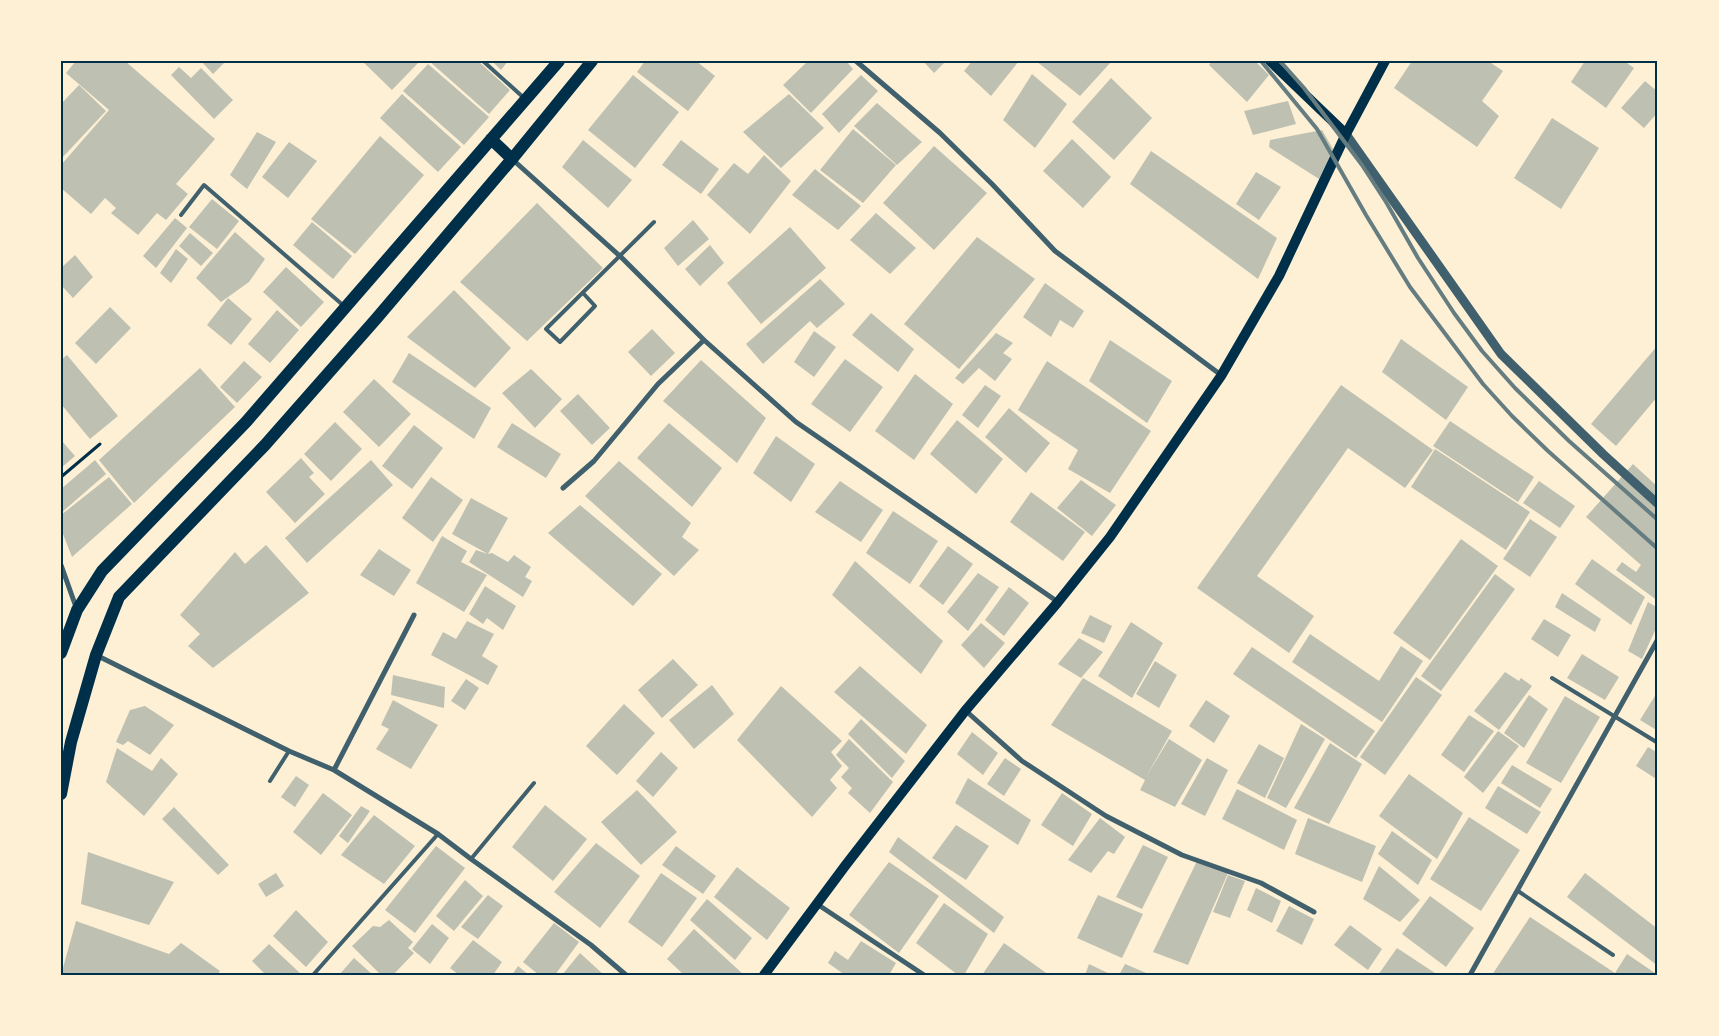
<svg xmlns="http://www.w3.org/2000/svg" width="1719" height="1036" font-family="'Archivo Narrow',sans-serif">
  <rect width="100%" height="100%" fill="#fdf0d5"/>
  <path fill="#bec0b2" d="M76 61H125L215 139 176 184 188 194 166 220 157 213 138 235 111 213 116 208 105 198 91 214 61 188V165L109 110 66 73Z
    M201 61H226L213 74Z
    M362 61H420L392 90Z
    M429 61H478L510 90 489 114Z
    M492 61H508L501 70Z
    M645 61H696L715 76 688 111 637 72Z
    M808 61H846L853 69 811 113 783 85Z
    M923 61H946L934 73Z
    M972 61H1019L991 96 964 71Z
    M1036 61H1112L1080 96Z
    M1212 61H1255L1269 75 1247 102 1209 65Z
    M1412 61H1488L1503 71 1482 101 1499 116 1477 147 1394 88Z
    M1585 61H1624L1634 68 1606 108 1571 82Z
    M428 64 489 117 464 145 403 91Z
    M179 67 191 78 201 68 233 100 214 119 171 75Z
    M1032 74 1067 104 1035 148 1003 120Z
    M633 75 679 112 635 168 588 130Z
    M861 75 878 91 839 133 822 114Z
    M1111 78 1152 118 1114 160 1072 122Z
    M1645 81 1658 92V112L1644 128 1621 108Z
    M79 85 106 111 61 159V104Z
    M402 94 461 147 438 172 380 118Z
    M789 94 824 128 781 168 743 132Z
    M1288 101 1296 124 1253 135 1244 111Z
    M877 103 922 142 897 165 854 126Z
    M1552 118 1599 148 1561 209 1514 178Z
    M853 129 896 165 863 203 820 170Z
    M1322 130 1333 149 1319 179 1269 147 1270 140Z
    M257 132 276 142 247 189 230 175Z
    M380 136 424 175 355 254 311 219Z
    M1072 139 1111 177 1083 208 1043 171Z
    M583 140 632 180 608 208 562 167Z
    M681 140 719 169 701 194 662 165Z
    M289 142 317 161 288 198 262 177Z
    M934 146 987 193 934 250 883 203Z
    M1151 151 1277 238 1258 279 1130 184Z
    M764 155 791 181 750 234 707 195 734 163 748 174Z
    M815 169 861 206 838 230 792 195Z
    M1256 172 1281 187 1259 220 1236 204Z
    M212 199 239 221 217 249 189 227Z
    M537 203 603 268 527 341 460 282Z
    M876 213 916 248 890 274 850 240Z
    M175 218 187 228 156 268 143 256Z
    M693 220 709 239 678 266 664 248Z
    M312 222 352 256 333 279 293 245Z
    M790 227 826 268 761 324 727 283Z
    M235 232 265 259 249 282 221 302 196 278Z
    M190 233 213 253 201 266 179 246Z
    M977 237 1035 279 959 369 904 324Z
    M710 245 724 263 700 286 685 269Z
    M176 249 188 259 171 283 160 273Z
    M75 255 93 277 73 298 61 285V268Z
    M286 267 324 302 301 327 263 292Z
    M820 279 845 304 817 328 810 321 763 364 746 344Z
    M1045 283 1084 311 1073 328 1060 320 1051 337 1023 317Z
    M454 290 511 348 475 388 407 337Z
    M228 298 252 319 231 345 207 325Z
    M110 307 131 328 96 364 75 343Z
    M277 310 299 330 270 363 248 344Z
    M871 313 914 349 898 372 852 335Z
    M652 329 675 353 651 376 628 352Z
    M814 331 836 347 814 377 794 362Z
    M996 333 1013 343 1003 353 1012 359 995 381 979 368 963 384 955 378Z
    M1401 339 1468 387 1446 420 1382 372Z
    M1110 340 1172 381 1147 423 1089 381Z
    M1658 345V396L1616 446 1591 424Z
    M409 353 491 408 474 439 392 382Z
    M67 355 118 416 90 439 61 404V360Z
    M845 359 883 387 850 432 811 404Z
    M701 360 766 418 737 463 663 401Z
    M244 361 262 377 237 403 220 387Z
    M1047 361 1151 431 1110 493 1068 469 1078 450 1018 410Z
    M200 368 235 407 134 503 99 460Z
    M531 369 562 399 535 428 502 393Z
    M915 374 953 404 914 460 875 431Z
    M374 379 411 414 379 447 343 412Z
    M985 385 1001 396 978 428 962 415Z
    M1341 385 1433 450 1405 488 1348 448 1257 576 1314 616 1289 653 1197 588Z
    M578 394 610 428 592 445 560 411Z
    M1009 408 1050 443 1026 473 985 437Z
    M957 420 1003 459 976 494 930 454Z
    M1450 421 1534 477 1518 502 1433 446Z
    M335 422 362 449 331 481 304 454Z
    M512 423 561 454 546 478 497 447Z
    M669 423 722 468 692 507 637 458Z
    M414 425 443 448 412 489 382 466Z
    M776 436 815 464 791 502 753 473Z
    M61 440 75 456 61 468Z
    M1435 449 1530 512 1506 550 1411 487Z
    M301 458 314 473 309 477 325 494 295 523 266 492Z
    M95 460 106 474 61 513V489Z
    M371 460 393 485 307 563 285 538Z
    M619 461 691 523 682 537 699 550 674 576 585 496Z
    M1633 464 1658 487V601L1616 570 1622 562 1636 572 1641 565 1586 517Z
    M109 477 132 504 72 557 61 529V515Z
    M431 477 463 500 433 542 402 518Z
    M1081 480 1116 505 1092 536 1057 508Z
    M840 481 883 510 861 542 815 512Z
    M1539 481 1575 506 1560 528 1523 503Z
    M1031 492 1085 532 1063 561 1010 522Z
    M471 498 508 518 488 554 492 553 508 562 514 555 531 567 525 577 532 581 523 597 469 562 476 550 488 554 452 534Z
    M580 505 662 574 633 606 548 533Z
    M893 511 938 541 910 584 866 553Z
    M1530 519 1557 537 1530 577 1503 559Z
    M442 536 467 551 461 562 487 575 464 612 416 583Z
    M1461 539 1498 566 1430 660 1393 633Z
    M266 545 309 593 213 668 188 646 200 634 180 615 235 552 245 564Z
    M948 546 973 564 943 605 919 586Z
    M379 549 411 570 394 596 360 575Z
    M1592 559 1645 597 1631 625 1575 584Z
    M855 561 943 641 921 674 832 595Z
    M978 573 999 587 968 631 947 612Z
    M1495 574 1515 589 1441 691 1421 676Z
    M485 586 516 606 503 630 487 618 483 624 469 614Z
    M1009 587 1029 603 1004 636 985 620Z
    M1562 593 1601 619 1595 632 1555 607Z
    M1648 602 1658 608V624L1642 659 1628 651Z
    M1090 615 1112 626 1104 643 1081 633Z
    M1544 619 1571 635 1558 657 1531 639Z
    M467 621 494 634 482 656 498 666 488 685 431 655 443 632 456 639Z
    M1131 622 1163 643 1132 698 1098 676Z
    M981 623 1005 643 984 668 961 645Z
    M1310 634 1379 681 1401 646 1423 661 1382 722 1292 662Z
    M1079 638 1103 652 1081 678 1058 664Z
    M1252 647 1375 731 1356 758 1233 674Z
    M1582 654 1619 677 1605 700 1567 678Z
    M673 659 698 685 662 718 638 690Z
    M1155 661 1177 675 1159 708 1136 694Z
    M860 666 927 725 906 754 834 692Z
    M1505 672 1519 681 1521 678 1532 686 1499 730 1474 711Z
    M393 675 445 687 444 708 391 695Z
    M1416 677 1442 695 1385 775 1360 757Z
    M1083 678 1172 731 1146 777 1169 739 1202 760 1175 807 1140 790 1145 780 1051 725Z
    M466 679 479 688 465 710 451 701Z
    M712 685 734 714 694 749 669 720Z
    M781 686 842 741 831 752 842 766 830 780 837 788 812 817 737 740Z
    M1658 691V731L1640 720Z
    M1529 695 1548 709 1524 748 1504 733Z
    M1565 696 1600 717 1561 783 1526 763Z
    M393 700 438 725 411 769 376 749 389 729 381 725Z
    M1206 700 1230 716 1214 743 1189 726Z
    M624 704 655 733 617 775 586 746Z
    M145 706 174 725 150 755 128 741 123 745 116 742 130 710Z
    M1469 715 1494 731 1464 772 1441 755Z
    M861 719 905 761 892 778 848 734Z
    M1301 724 1325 739 1286 808 1267 798Z
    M1498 731 1519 746 1483 793 1464 777Z
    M972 732 998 753 983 775 957 754Z
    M849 739 893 782 870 813 848 793 852 788 841 777 849 768 836 755Z
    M1330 743 1362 764 1329 824 1294 808Z
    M1259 744 1284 758 1265 798 1237 783Z
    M1648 747 1658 753V780L1636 766Z
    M117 748 152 771 161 758 178 774 144 816 106 782Z
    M661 752 678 768 653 797 636 781Z
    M1005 758 1021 769 1004 796 987 784Z
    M1207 758 1228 770 1205 816 1181 804Z
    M1512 765 1552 789 1540 808 1501 783Z
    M1409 774 1463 813 1437 859 1379 816Z
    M296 776 309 785 295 807 281 797Z
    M968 778 1031 820 1018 845 955 803Z
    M1498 786 1541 812 1527 834 1485 808Z
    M1237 789 1297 820 1284 850 1222 819Z
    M637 790 677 832 641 865 601 822Z
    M323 793 352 815 321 855 293 832Z
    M1062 793 1092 814 1073 846 1041 825Z
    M545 805 587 839 553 881 512 847Z
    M361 806 370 811 348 843 339 836Z
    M174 807 229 865 218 875 162 819Z
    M374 815 415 846 384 884 341 855Z
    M1469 817 1520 850 1481 911 1430 879Z
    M1100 818 1125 837 1114 854 1108 851 1091 873 1068 860Z
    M1308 818 1376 846 1362 882 1295 854Z
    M956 825 989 846 966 880 932 858Z
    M1392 831 1432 860 1418 885 1378 854Z
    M898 837 1004 917 994 933 889 852Z
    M596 843 640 876 600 928 554 892Z
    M1143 845 1168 857 1142 909 1116 897Z
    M436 846 465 868 415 933 385 910Z
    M676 846 716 876 703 894 662 865Z
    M88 852 174 882 149 925 81 904Z
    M1197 861 1228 873 1188 965 1153 952Z
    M889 862 939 896 899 953 849 915Z
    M1379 866 1420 900 1400 922 1363 899Z
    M737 867 790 908 767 940 714 897Z
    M276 873 284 886 266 897 258 884Z
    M661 873 697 898 662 947 628 922Z
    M1585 873 1658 929V966L1567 897Z
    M1228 875 1245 881 1230 918 1213 912Z
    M465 880 483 896 454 931 436 916Z
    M1256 888 1281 901 1272 923 1247 910Z
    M488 895 503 906 478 939 461 927Z
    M1098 895 1143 914 1122 958 1077 938Z
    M1430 896 1474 928 1446 967 1402 934Z
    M707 899 752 938 735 960 690 920Z
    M944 903 988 934 964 975H958L916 943Z
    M1289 906 1314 919 1302 945 1276 931Z
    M296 910 328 942 306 967 273 936Z
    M1530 917 1615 973 1627 954 1658 975H1492Z
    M389 920 413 942 408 948 414 953 393 975H381L352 946 373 926 380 927Z
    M76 921 169 954 181 943 220 971 217 975H61Z
    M554 923 579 942 555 975H539L523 962Z
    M432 924 449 938 430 964 412 949Z
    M1350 925 1382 949 1368 970 1334 945Z
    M694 929 744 975H684L667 959Z
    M473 940 502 962 493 975H459L450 968Z
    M861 941 896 963 889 975H845L828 963 835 951 848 960Z
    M1004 943 1049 975H982Z
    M269 944 302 975H266L252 961Z
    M1397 948 1438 975H1378Z
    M580 953 604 975H562Z
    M354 958 373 975H339Z
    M1089 964 1112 975H1085Z
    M1125 964 1151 975H1119Z
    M518 966 529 975H512Z"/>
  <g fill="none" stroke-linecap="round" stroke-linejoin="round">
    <path stroke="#003049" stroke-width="3" d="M61 477 100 444"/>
    <path stroke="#3f606c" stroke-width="4" d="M483 61 524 98
      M181 215 204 185 344 306
      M583 293 595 306 560 342 546 329 654 222
      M1552 678 1658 743
      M270 781 289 751
      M471 859 534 783
      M1518 891 1613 955
      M313 975 438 834"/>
    <path stroke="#3f606c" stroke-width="5" d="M856 61 940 133 992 184 1055 251 1221 375
      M512 159 621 257 704 340 796 422 1058 602
      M563 488 594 461 658 384 704 340
      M61 565 76 607
      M96 655 289 751 334 770 438 834 471 859 591 945 626 975
      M966 711 1022 761 1106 816 1182 855 1261 883 1314 912
      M334 770 414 615
      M817 904 924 975
      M1470 975 1658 639"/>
    <path stroke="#3f606c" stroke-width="9" d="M1346 134 1501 354 1603 454 1658 504"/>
    <path stroke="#003049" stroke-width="10" d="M1270 61 1346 134
      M764 975 845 866 965 711 1058 602 1110 537 1221 376 1279 276 1346 134 1385 61"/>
    <path stroke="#003049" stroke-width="12" d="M491 139 512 159
      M61 653 77 610 102 571 246 422 559 61
      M61 794 71 742 96 655 119 597 265 445 376 319 512 159 592 61"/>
    <path stroke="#657d81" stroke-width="4" d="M1261 61 1317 129 1366 215 1410 287 1483 384 1512 416 1548 451 1658 549
      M1280 61 1304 88 1362 165 1386 202 1418 258 1454 313 1482 351 1515 388 1569 441 1658 520"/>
  </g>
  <rect width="1719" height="1036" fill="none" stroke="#fdf0d5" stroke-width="125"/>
  <rect x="62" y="62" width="1594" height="912" fill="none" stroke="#003049" stroke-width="2"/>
</svg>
